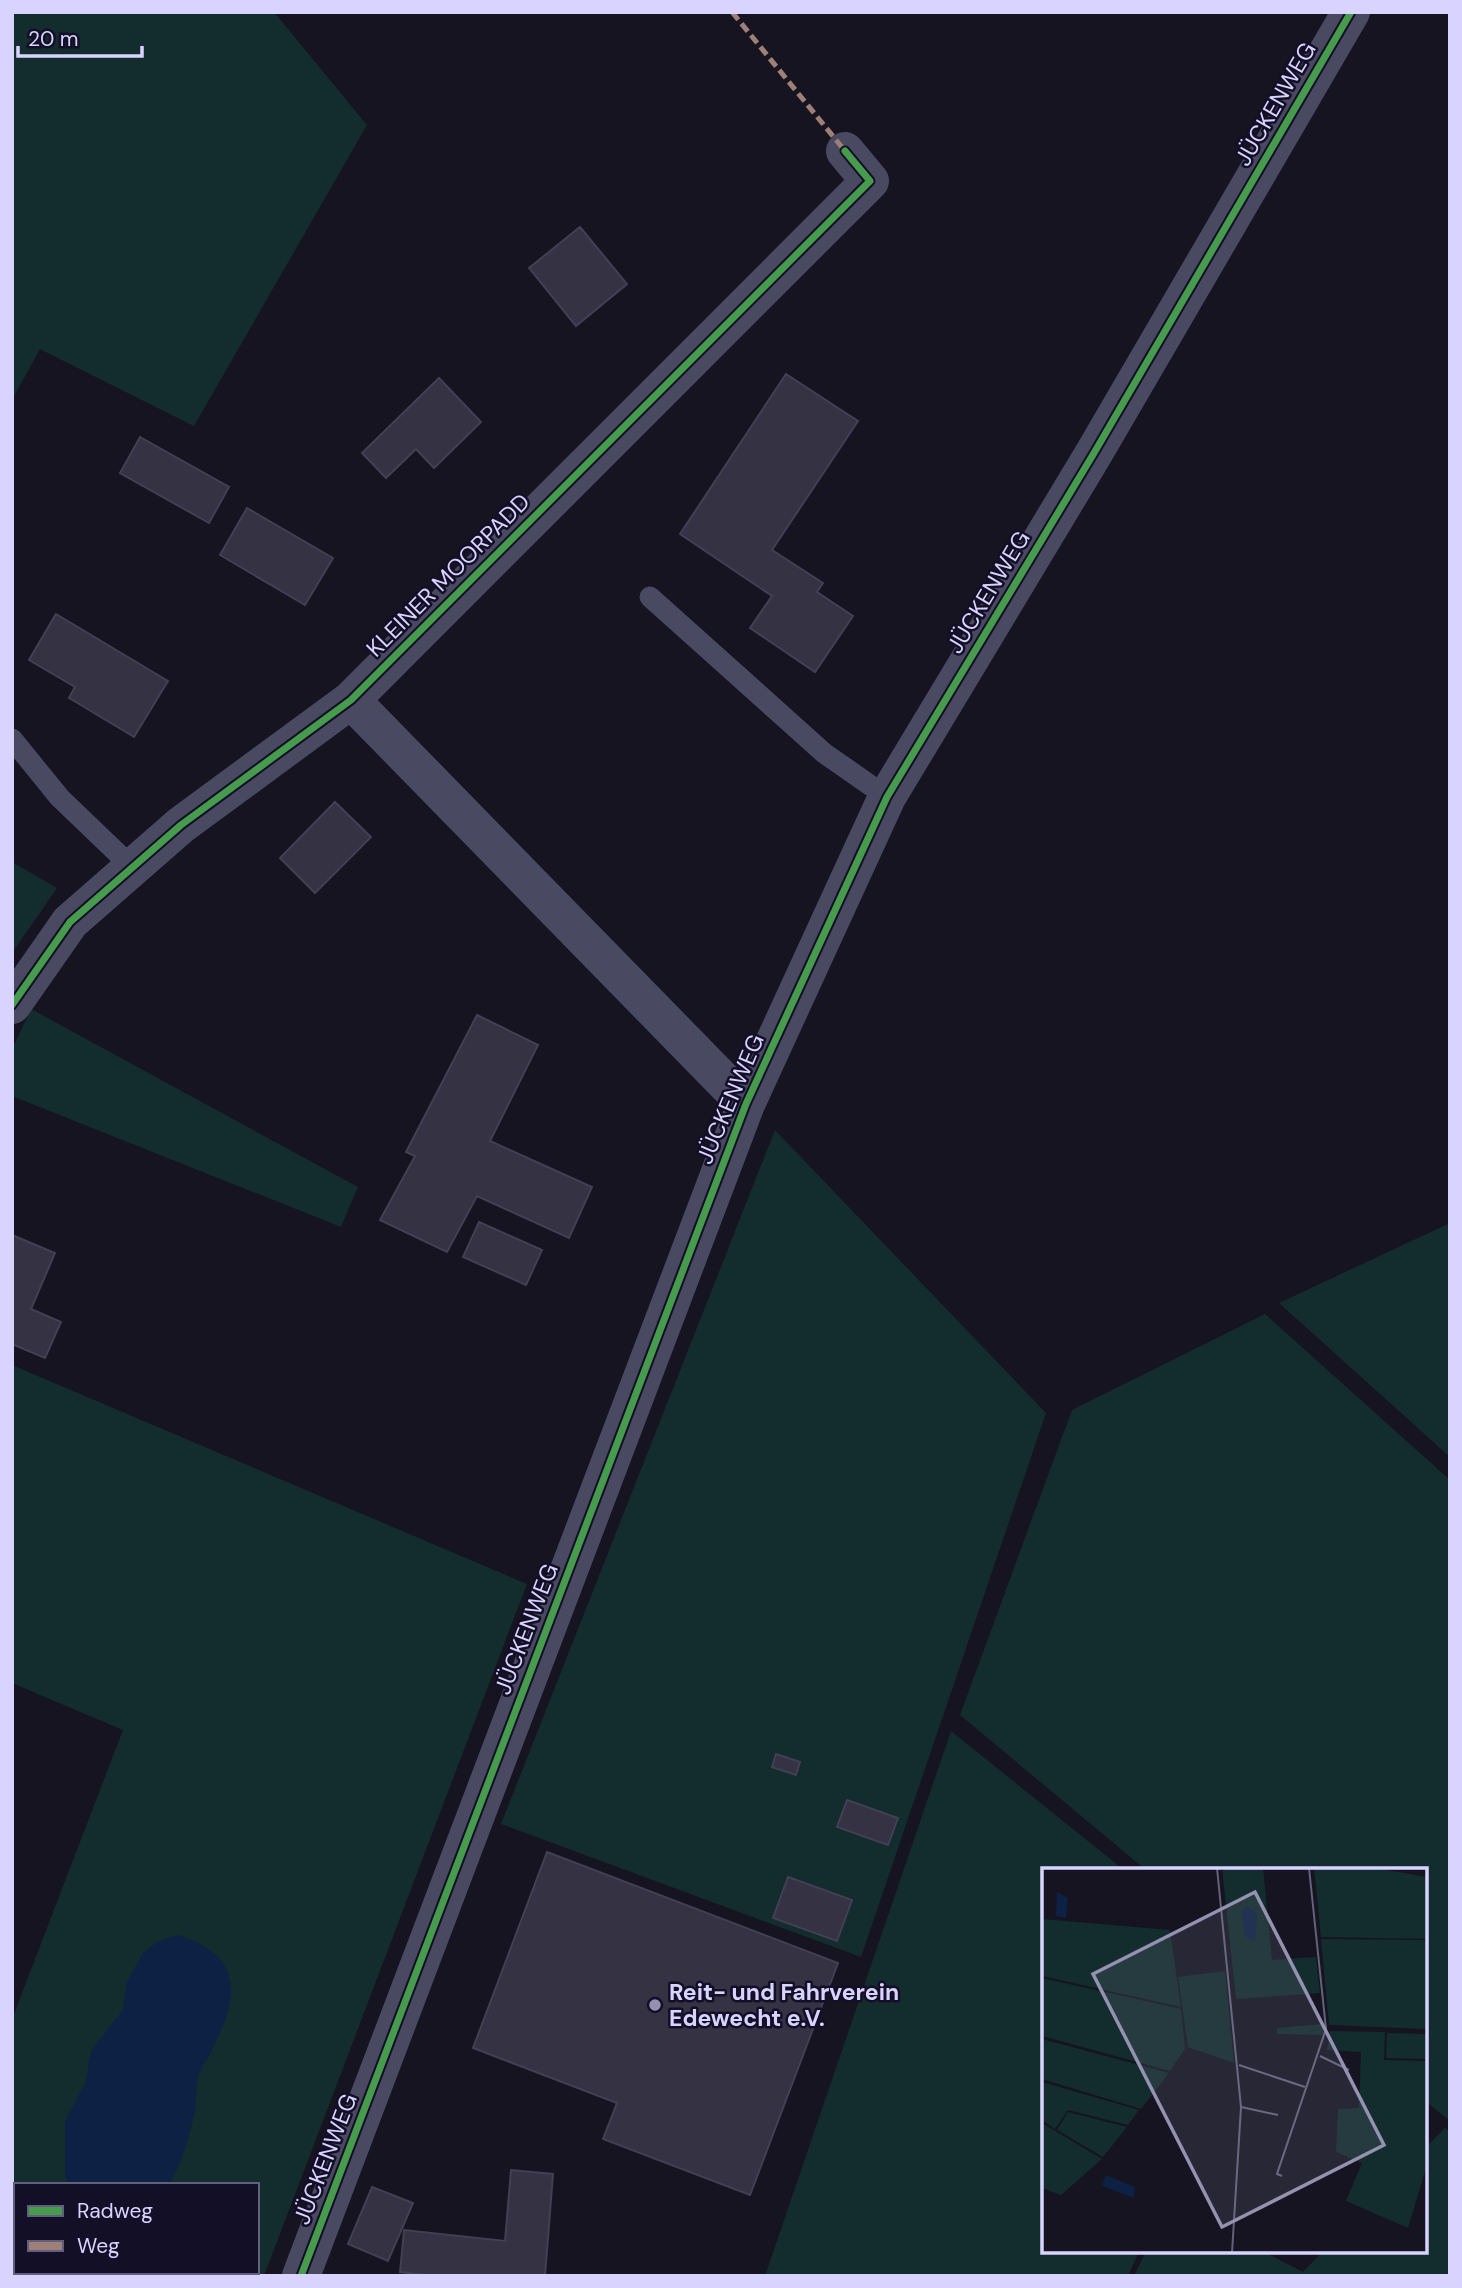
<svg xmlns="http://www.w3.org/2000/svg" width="1462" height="2288" font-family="'DM Sans',sans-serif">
  <rect width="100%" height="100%" fill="#161421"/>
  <path fill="#132c2d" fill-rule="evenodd" d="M12 12H274L367 125 194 426 40 349 12 400Z
    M12 862 57 888 12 953Z
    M31 1009 358 1187 341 1227 12 1096V1049Z
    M775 1130 1046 1413 861 1957 501 1824Z
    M1450 1223V1457L1279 1303Z
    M1265 1314 1450 1480V2121L1425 2101V1870H1146L960 1715 1072 1410Z
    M12 1365 527 1584 264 2276H12V2019L123 1730 12 1683ZM16 2185H257V2272H16Z
    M951 1731 1124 1870H1044V2251H1139L1128 2276H765Z
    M1445 2128 1450 2132V2276H1134L1146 2251H1262L1303 2272 1323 2251H1425V2148Z"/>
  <path fill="#0d2144" d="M178 1935C243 1957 240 1992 213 2048 209 2057 201 2067 198 2077 196 2087 196 2098 195 2109 190 2137 183 2160 169 2185H69L65 2176V2121L86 2082 91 2051 123 2010 127 1982 143 1953 159 1941Z"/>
  <path fill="#343243" stroke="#433f54" stroke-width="2" d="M580 227 627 284 576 326 529 268Z
    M786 374 858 421 772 550 823 583 817 592 853 616 815 672 750 628 772 596 680 534Z
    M439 378 481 422 434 468 416 449 386 478 362 453Z
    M140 437 229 487 209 523 120 473Z
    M247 508 333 558 305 605 220 555Z
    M56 614 168 681 134 737 69 698 75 687 29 660Z
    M335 802 371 837 315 893 280 858Z
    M477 1015 538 1045 490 1141 592 1187 569 1238 477 1196 447 1252 380 1220 415 1156 406 1152Z
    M479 1222 542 1250 526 1285 463 1257Z
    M12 1235 55 1253 31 1309 61 1322 45 1358 12 1344Z
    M776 1754 800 1762 796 1775 772 1767Z
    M847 1800 898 1818 888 1845 837 1827Z
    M547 1852 838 1963 750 2195 603 2139 617 2103 473 2048Z
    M788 1877 852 1900 837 1941 773 1918Z
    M511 2170 553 2174 545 2276H433L400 2272 404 2230 505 2241Z
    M372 2187 413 2203 388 2261 348 2244Z"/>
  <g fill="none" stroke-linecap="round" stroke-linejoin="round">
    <path stroke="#4a4962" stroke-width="21" d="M650 597 824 753 887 797
      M12 739 60 798 132 867"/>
    <path stroke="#4a4962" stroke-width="38" d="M351 700 746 1104
      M12 1005 70 922 181 825 351 700 870 181 845 151
      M301 2276 746 1104 887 797 1094 453 1351 12"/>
    <path stroke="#9e8076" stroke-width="5" stroke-dasharray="10 5" stroke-linecap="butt" d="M732 12 845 151"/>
    <defs>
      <path id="cycleway" d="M12 1005 70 922 181 825 351 700 870 181 845 151
        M301 2276 746 1104 887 797 1094 453 1351 12"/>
    </defs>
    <use href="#cycleway" stroke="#130f26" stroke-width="11"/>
    <use href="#cycleway" stroke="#469c4c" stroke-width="7"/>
  </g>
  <circle fill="#9591b1" stroke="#130f26" stroke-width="2.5" cx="655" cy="2005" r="7"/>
  <g text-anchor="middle" stroke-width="5" stroke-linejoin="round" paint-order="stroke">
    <g font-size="23" fill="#d9d4ff" stroke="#130f26">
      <text transform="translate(1275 104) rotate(-60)" y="8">JÜCKENWEG</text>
      <text transform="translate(448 575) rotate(-45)" y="8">KLEINER MOORPADD</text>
      <text transform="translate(988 592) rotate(-59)" y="8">JÜCKENWEG</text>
      <text transform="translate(730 1099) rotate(-67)" y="8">JÜCKENWEG</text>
      <text transform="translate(526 1629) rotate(-69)" y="8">JÜCKENWEG</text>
      <text transform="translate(325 2159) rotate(-69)" y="8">JÜCKENWEG</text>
    </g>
    <g font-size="23" font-weight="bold" fill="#d9d4ff" stroke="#130f26" text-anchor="start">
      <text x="669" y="2000">Reit- und Fahrverein<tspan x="669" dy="26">Edewecht e.V.</tspan></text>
    </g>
  </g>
  <g transform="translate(1042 1868)">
    <rect width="385" height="385" fill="#161421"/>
    <path d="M180 0H221L230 92 274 89 278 125 194 131ZM272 0H333L385 9V71L279 69ZM0 51 128 62 139 139 0 108ZM279 71 385 72V161L287 157ZM183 103 192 195 146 179 136 109ZM0 110 139 141 143 181 128 203 0 168ZM281 156V167L235 166V160ZM288 163 343 164 342 192 385 193V297L366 360 304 333 320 295 294 284 296 241 317 240 319 184 285 182ZM345 165 385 166 384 191 344 190ZM0 171 127 205 99 241 0 211ZM0 214 97 242 86 257 26 242 13 261 0 252ZM26 244 85 259 61 289 15 262ZM0 255 60 291 19 327 0 320Z" fill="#132c2d"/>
    <path d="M15 24 26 30 24 50 14 48ZM205 38 215 46 213 73 203 68 200 43ZM64 307 93 319 92 330 60 318Z" fill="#0d2144"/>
    <path fill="none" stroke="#64617a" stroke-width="2" d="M175 0 199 239 190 385M278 188 307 202M197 197 263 219M199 239 236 247M240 308 235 306 284 161 267 0"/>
    <path fill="#9591b1" fill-opacity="0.15" stroke="#9591b1" stroke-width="3.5" d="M213 24 342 277 180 359 51 106Z"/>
    <rect width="385" height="385" fill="none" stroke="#d9d4ff" stroke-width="3.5"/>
  </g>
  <rect width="1462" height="2288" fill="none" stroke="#d9d4ff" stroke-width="28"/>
  <rect x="14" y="2183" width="245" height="91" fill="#130f26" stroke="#625e7d" stroke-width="2"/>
  <rect x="28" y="2206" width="35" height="10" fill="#469c4c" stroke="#625e7d" stroke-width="2"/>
  <text x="77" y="2218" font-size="21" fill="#d9d4ff">Radweg</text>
  <rect x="28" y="2241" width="35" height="10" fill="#9e8076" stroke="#625e7d" stroke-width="2"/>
  <text x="77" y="2253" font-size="21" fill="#d9d4ff">Weg</text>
  <path d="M18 46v10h124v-10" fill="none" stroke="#d9d4ff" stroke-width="3.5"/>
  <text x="28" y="46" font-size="21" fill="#d9d4ff" stroke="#130f26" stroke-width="5" paint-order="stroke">20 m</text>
</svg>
